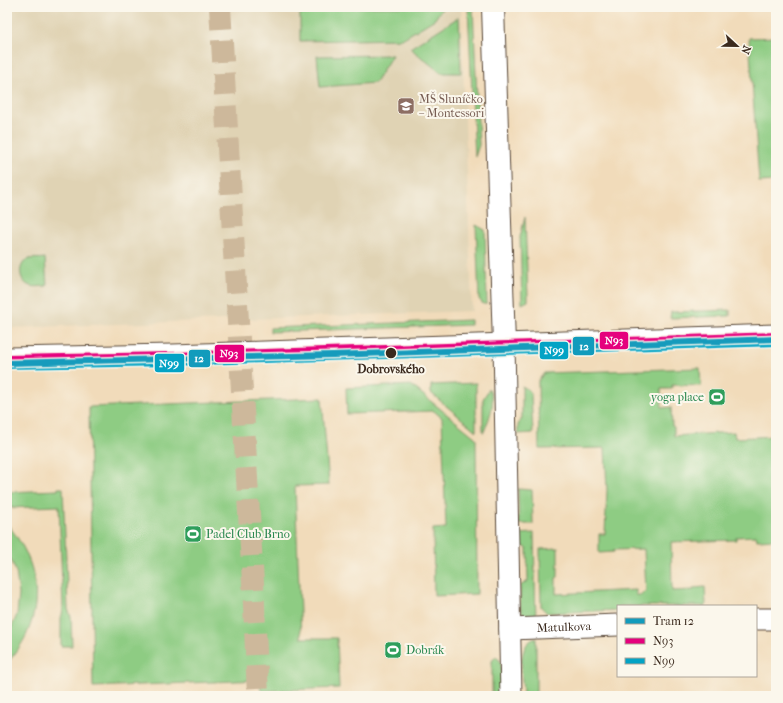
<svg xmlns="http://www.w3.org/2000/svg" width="783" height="703" font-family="'IM FELL French Canon',serif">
  <rect width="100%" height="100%" fill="#fbf7ec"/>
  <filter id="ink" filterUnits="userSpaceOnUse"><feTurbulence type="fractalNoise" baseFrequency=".025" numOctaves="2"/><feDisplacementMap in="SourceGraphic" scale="8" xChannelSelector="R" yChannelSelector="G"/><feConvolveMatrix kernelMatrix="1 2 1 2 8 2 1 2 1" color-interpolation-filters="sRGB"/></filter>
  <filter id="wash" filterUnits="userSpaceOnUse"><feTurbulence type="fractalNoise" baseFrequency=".012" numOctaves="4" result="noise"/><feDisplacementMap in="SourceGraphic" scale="16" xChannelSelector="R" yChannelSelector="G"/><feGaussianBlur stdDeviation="0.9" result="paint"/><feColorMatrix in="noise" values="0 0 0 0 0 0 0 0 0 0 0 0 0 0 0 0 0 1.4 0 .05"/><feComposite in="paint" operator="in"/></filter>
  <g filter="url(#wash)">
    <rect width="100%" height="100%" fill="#f1dbba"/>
    <path fill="#e0d3b4" d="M7 7H461L472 311 7 328Z"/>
    <path fill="#8ecc83" stroke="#647b50" d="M375 7H443L435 19 402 39 300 41V9Z
      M468 7H473L479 145 475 157Z
      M459 17 461 73H441L410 48Z
      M776 37V181L759 182 749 38Z
      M392 55 375 83 320 87 317 56Z
      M525 217 528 297V301L522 304 520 237Z
      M476 225 485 230 487 304H483L479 299Z
      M45 258 47 286C40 286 33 288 28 285 18 279 18 263 29 259 34 258 40 259 45 258Z
      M730 310V316L670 318 671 312Z
      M471 320V325L270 332V328Z
      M700 368 701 386 672 385V389H661L662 408 671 407 672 426 674 427V436L734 432 735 438 776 436V539L757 540 756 536 736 537V540L671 542 672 591 694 590V588L705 587 706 606H618V610L547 613 541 607 540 549 558 548V577L556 578V594L636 590V595H642V593L646 592 644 549 614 550V552L599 553V534H605L607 490 605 448 539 449 538 381 544 373Z
      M476 383V431L431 393V385Z
      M411 385 476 438 477 594 434 596 433 529 446 528 442 418 434 411 347 414 346 388Z
      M522 386 529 390 531 394 533 433 518 434V425L522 418Z
      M489 389C497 402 489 418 484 432H483V399Z
      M322 398 329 485 295 486 301 638H337L339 688 261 691 260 680 93 687 89 407Z
      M58 488H63L68 609 71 617 72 646H61V618L63 610 59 506 7 508V492L58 490Z
      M518 489 532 490 533 524H519Z
      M7 524C44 567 46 621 7 663V637L17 615 19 594 16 572 7 551Z
      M534 533 536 625C516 614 521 606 520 586L528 581 527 548 520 545 519 534Z
      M536 638V696H523C523 679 515 644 536 638Z
      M496 656 501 662 502 696H492V661Z"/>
  </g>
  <g filter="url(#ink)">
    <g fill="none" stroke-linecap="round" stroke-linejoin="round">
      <path stroke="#cdb89b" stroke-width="22" stroke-dasharray="22 11" stroke-linecap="butt" d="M220 7 253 583 258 696"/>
      <defs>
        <g id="minor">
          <path d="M504 344 511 696"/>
          <path d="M7 358 173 355 776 335"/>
          <path d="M756 619H776"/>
          <path id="s1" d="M510 629 618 625"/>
        </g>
        <path id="major" d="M493 7 504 344"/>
      </defs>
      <use href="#minor" stroke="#564535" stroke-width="23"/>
      <use href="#major" stroke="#564535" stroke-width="24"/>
      <use href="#minor" stroke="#fff" stroke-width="21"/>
      <use href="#major" stroke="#fff" stroke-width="22"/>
      <defs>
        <path id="bus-1" d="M7 358 173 355 776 335"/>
        <path id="bus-2" d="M7 366 173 363 776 343"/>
      </defs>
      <use href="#bus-1" stroke="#fbf7ec" stroke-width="9"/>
      <use href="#bus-2" stroke="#fbf7ec" stroke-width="9"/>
      <use href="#bus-1" stroke="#e5007d" stroke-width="6"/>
      <use href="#bus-2" stroke="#03a3c5" stroke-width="6"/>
      <defs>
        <path id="tram-1" d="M7 363 333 355 776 339"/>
      </defs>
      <use href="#tram-1" stroke="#fbf7ec" stroke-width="9"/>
      <use href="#tram-1" stroke="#129bbc" stroke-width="6"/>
    </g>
  </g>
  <defs>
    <symbol id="school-square" viewBox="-11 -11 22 22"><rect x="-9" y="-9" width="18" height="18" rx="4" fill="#8d6e63" stroke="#fbf7ec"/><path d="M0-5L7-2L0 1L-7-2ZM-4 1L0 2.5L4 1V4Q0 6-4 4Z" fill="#fff"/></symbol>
    <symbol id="stadium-square" viewBox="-11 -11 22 22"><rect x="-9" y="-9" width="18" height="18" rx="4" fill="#2e9e5b" stroke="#fbf7ec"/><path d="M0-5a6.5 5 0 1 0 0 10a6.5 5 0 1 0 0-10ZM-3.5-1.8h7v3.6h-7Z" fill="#fff"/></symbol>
  </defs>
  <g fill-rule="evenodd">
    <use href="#school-square" x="396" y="96" width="20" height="20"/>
    <use href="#stadium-square" x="707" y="387" width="20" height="20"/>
    <use href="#stadium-square" x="183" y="524" width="20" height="20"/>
    <use href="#stadium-square" x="383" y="640" width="20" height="20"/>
  </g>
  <circle fill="#3b2a1e" stroke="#fbf7ec" stroke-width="1.5" cx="391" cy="353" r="6"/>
  <g text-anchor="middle" stroke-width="4" stroke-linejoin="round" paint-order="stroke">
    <g font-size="12" fill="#785e54" stroke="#fbf7ec" text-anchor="start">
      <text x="419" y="103">MŠ Sluníčko<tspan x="419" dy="14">– Montessori</tspan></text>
    </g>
    <g font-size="12" font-weight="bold" fill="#3b2a1e" stroke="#fbf7ec">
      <text x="391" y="373">Dobrovského</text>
    </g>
    <g font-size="12" fill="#27864d" stroke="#fbf7ec" text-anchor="start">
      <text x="704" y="401" text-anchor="end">yoga place</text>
      <text x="206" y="538">Padel Club Brno</text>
      <text x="406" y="654">Dobrák</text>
    </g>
    <g font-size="12" fill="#3b2a1e" stroke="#fbf7ec">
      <text dy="4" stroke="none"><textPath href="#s1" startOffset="54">Matulkova</textPath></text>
    </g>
  </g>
  <g stroke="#fbf7ec" stroke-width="1.5">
    <rect x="599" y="331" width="30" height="19" rx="4" fill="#e5007d"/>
    <rect x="572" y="336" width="23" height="20" rx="4" fill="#129bbc"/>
    <rect x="539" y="341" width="30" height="19" rx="4" fill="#03a3c5"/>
    <rect x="214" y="344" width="31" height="19" rx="4" fill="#e5007d"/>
    <rect x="188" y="349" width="23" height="19" rx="4" fill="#129bbc"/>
    <rect x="154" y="353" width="31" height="20" rx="4" fill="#03a3c5"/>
  </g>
  <g font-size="11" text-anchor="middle" font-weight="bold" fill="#fff">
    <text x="614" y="344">N93</text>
    <text x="584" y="350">12</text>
    <text x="554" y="354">N99</text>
    <text x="229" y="357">N93</text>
    <text x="199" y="362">12</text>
    <text x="169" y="367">N99</text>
  </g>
  <rect width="783" height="703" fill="none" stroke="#fbf7ec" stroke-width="24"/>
  <rect x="617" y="605" width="140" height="72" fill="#fbf7ec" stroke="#aea59a"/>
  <rect x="625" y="618" width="20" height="6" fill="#129bbc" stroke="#aea59a"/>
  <text x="653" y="625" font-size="12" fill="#3b2a1e">Tram 12</text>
  <rect x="625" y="638" width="20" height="6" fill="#e5007d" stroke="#aea59a"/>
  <text x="653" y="645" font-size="12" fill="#3b2a1e">N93</text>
  <rect x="625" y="658" width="20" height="6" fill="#03a3c5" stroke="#aea59a"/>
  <text x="653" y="665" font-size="12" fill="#3b2a1e">N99</text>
  <g transform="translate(737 46) rotate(112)" stroke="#fbf7ec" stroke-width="3" paint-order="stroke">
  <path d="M0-3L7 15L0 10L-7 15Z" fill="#3b2a1e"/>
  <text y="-6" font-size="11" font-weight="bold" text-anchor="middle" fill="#3b2a1e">N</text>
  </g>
</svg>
